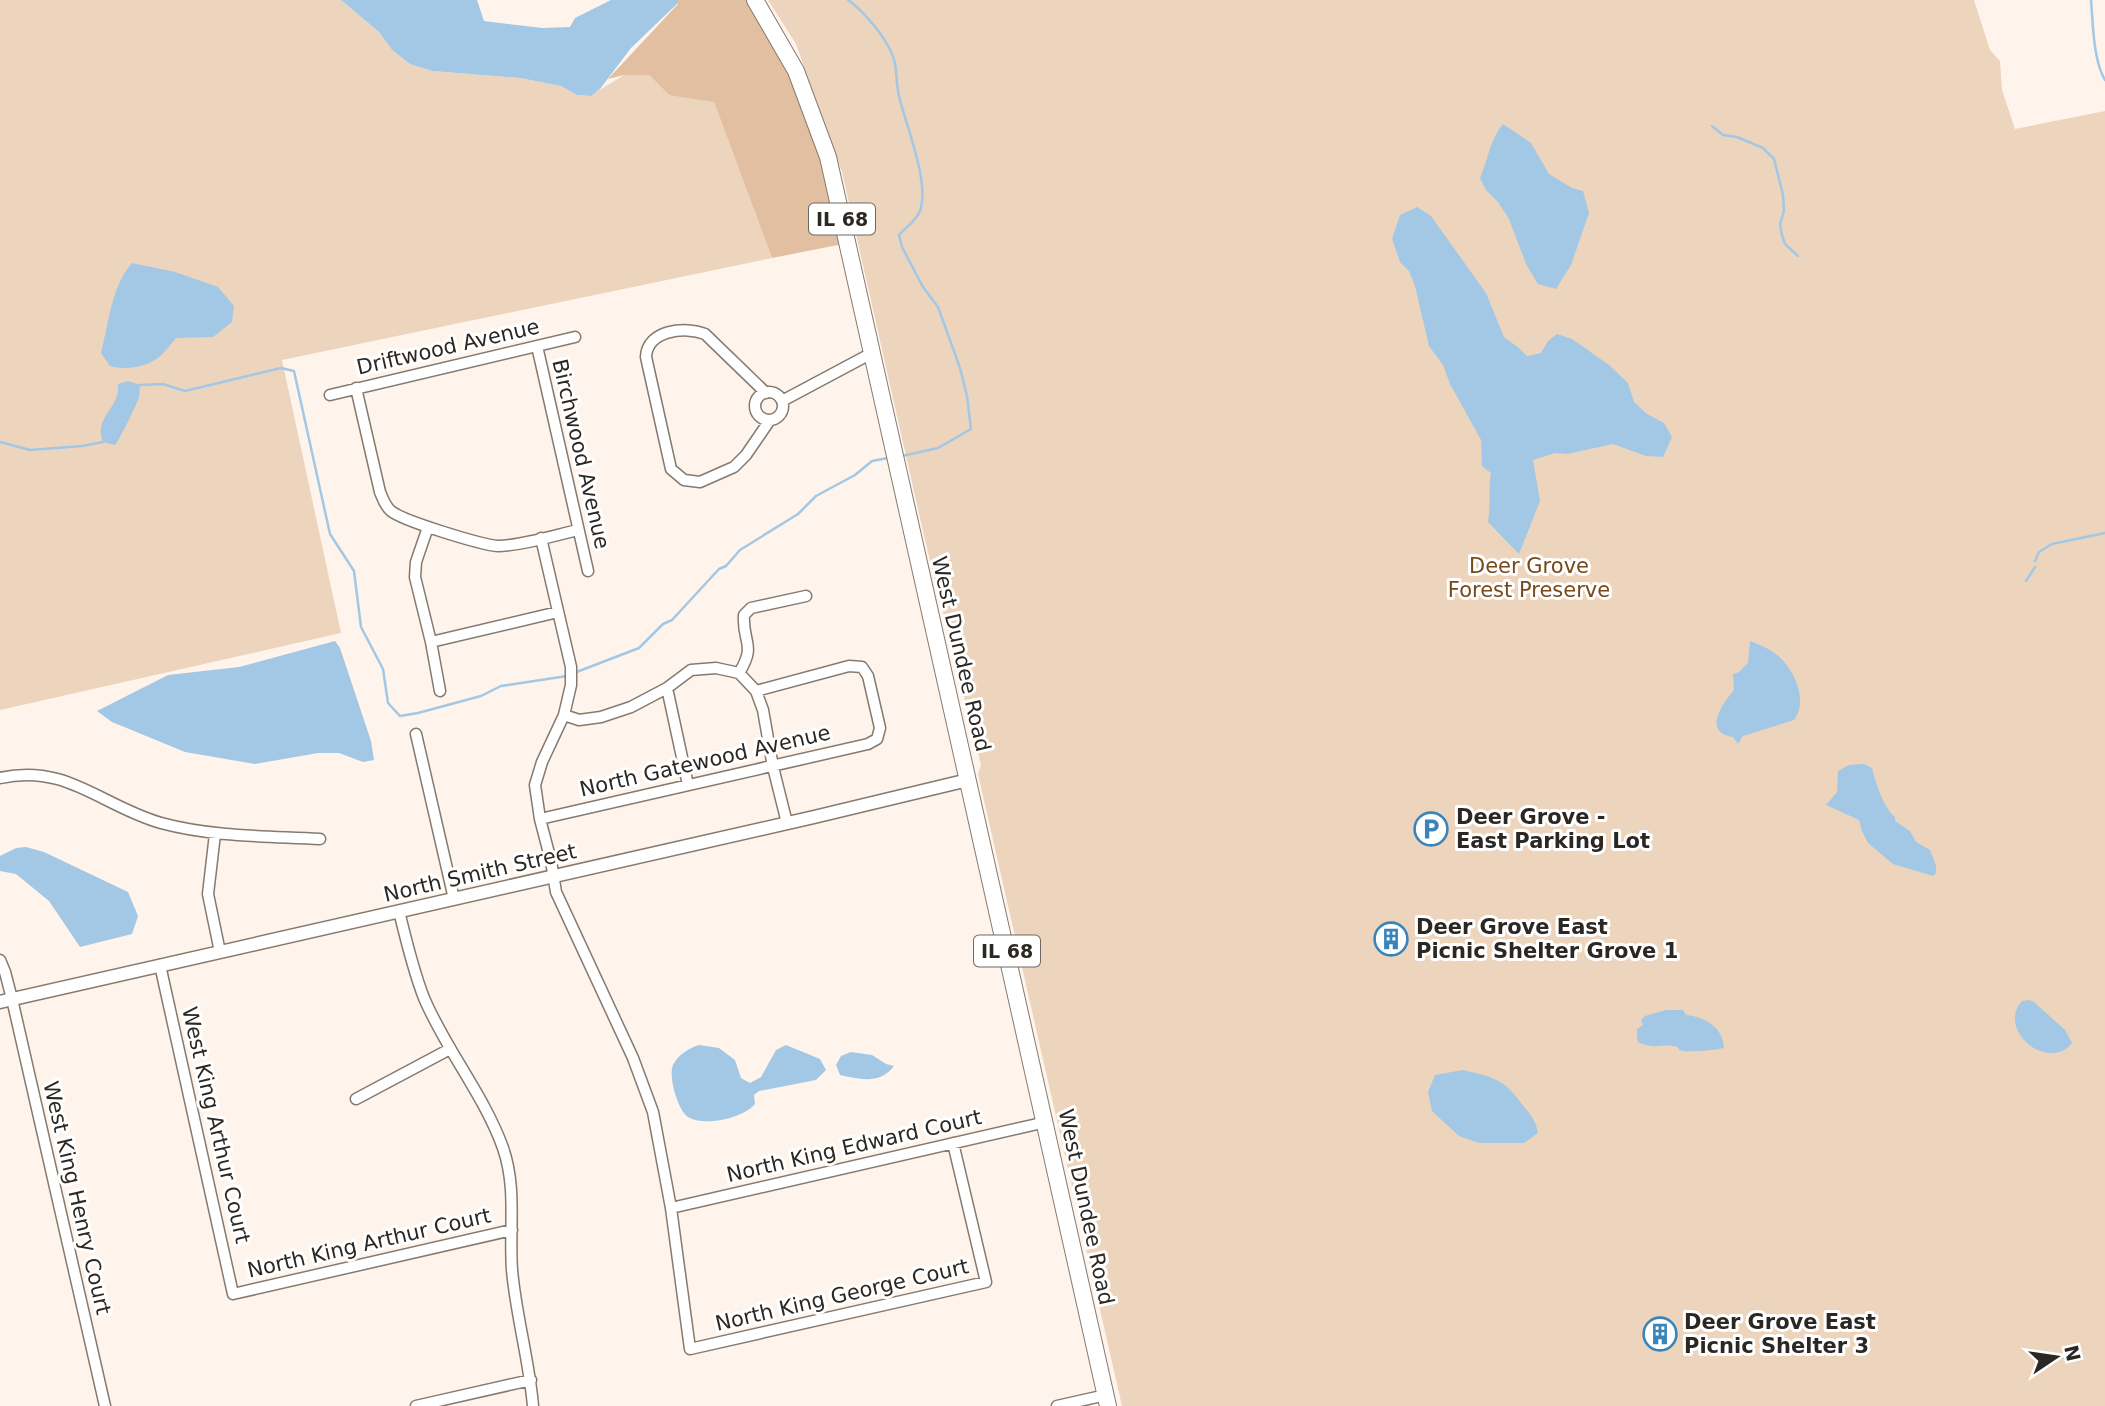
<svg xmlns="http://www.w3.org/2000/svg" width="2105" height="1406" font-family="'DejaVu Sans',sans-serif">
  <rect width="100%" height="100%" fill="#fef4eb"/>
  <path fill="#edd4bd" d="M0 0H341L379 32 392 50 410 64 432 71 520 78 561 86 577 95 590 96 624 75H649L669 95 689 93 714 102 772 258 282 360 341 633 0 710Z
    M768 0H1974L1990 50 2000 61 2002 90 2015 129 2105 111V1406H1122L978 774 981 765 925 540 842 172 796 44Z"/>
  <path fill="#e2bfa0" d="M676 0H755L815 121 848 243 772 258 714 102 669 95 649 75H624L608 79 678 4Z"/>
  <path fill="#a2c8e5" d="M341 0H477L484 21 542 28 570 27 575 18 611 0H677L678 3 631 48 600 89 591 96 577 95 561 86 520 78 432 71 410 64 392 50 379 32Z
    M1503 124 1531 143 1549 174 1572 188 1583 191 1589 213 1571 265 1556 289 1538 284 1526 264 1509 219 1498 202 1486 190 1480 178C1488 160 1490 139 1503 124Z
    M1417 207 1431 216 1486 293 1504 337 1519 348 1527 356 1541 353 1548 341 1557 334 1572 339 1609 365 1628 383 1634 402 1647 414 1664 423 1672 437 1663 457 1646 456 1613 444 1567 454 1555 453 1533 460 1540 501 1519 554 1488 522C1491 505 1488 489 1491 473L1482 466 1481 440 1450 384 1443 365 1429 346 1415 286 1409 271 1400 262 1392 239 1400 215Z
    M132 263 175 272 218 287 234 306 232 322 213 337 176 338C170 345 163 355 155 360 142 368 124 370 110 366L101 353C109 323 111 287 132 263Z
    M128 381 140 385C139 389 140 393 139 397 137 404 119 441 115 445L103 442C93 417 121 408 118 384Z
    M335 641 340 648 371 741 374 760 363 762 339 753H318L255 764 185 752 112 722 97 711 168 675 239 667Z
    M1750 641C1758 644 1768 648 1776 654 1794 668 1809 700 1794 720L1743 736 1738 744 1733 737C1702 732 1722 704 1734 690L1733 674 1739 672 1748 663Z
    M1864 764 1872 768C1875 781 1884 809 1895 817V821L1910 831 1916 842 1930 850 1936 866V873L1933 876 1893 864 1868 843 1862 831 1859 820 1826 805 1837 792 1838 771 1849 765Z
    M26 847 44 852 128 892 138 916 132 934 80 947 49 901 16 874 0 871V856L16 848Z
    M2029 1000 2034 1002 2065 1030 2072 1043C2048 1073 1996 1030 2022 1001Z
    M1666 1010H1683L1686 1015C1705 1017 1723 1027 1724 1048 1716 1050 1691 1052 1684 1051 1673 1049 1684 1048 1673 1046 1658 1044 1656 1050 1638 1042L1637 1039V1029L1643 1025 1641 1020 1645 1016Z
    M699 1045 719 1048 735 1060 741 1078 750 1083 761 1077 776 1050 786 1045 820 1059 826 1070 816 1080 759 1091 754 1095 755 1104C744 1118 704 1127 688 1117 678 1110 668 1077 673 1065 678 1055 689 1048 699 1045Z
    M851 1052 872 1055 886 1064 894 1066C880 1085 859 1079 840 1075L836 1065 841 1056Z
    M1463 1070C1497 1078 1504 1079 1525 1108 1532 1116 1536 1122 1538 1133L1524 1143H1479L1459 1136 1432 1111 1428 1092 1435 1075Z"/>
  <g fill="none" stroke-linecap="round" stroke-linejoin="round">
    <path stroke="#a2c8e5" stroke-width="2.5" d="M848 0C861 9 879 30 887 44 900 66 894 75 899 96 906 126 930 182 920 211 917 220 905 228 899 235L902 247 923 287 938 307 960 368 967 396 971 429 938 448 902 456
      M2091 0C2093 23 2093 60 2105 80
      M1712 126 1723 135 1737 137 1763 148 1774 159 1783 195 1784 211 1780 224 1782 235 1785 244 1798 256
      M140 385 163 384 185 391 281 368 294 371 330 534 354 571 361 627 383 669 388 703 400 716 418 713 481 696 501 686 567 676
      M0 442 30 450 82 446 103 442
      M2035 561 2039 552 2052 544 2105 533
      M2026 581 2035 567
      M574 673 639 648 663 624 672 620 719 569 726 566 740 550 798 514 816 496 855 475 872 461 888 458"/>
    <defs>
      <path id="minor" d="M537 346 588 571
        M356 388 380 492C383 499 385 506 391 511 403 521 482 545 498 546 520 546 556 535 578 530
        M755 406a14 14 0 1 1 28 0a14 14 0 1 1-28 0Z
        M766 393 705 334C685 326 647 330 646 357L671 469 684 480 700 482 734 467 746 455 770 420
        M330 395 575 337
        M782 401 872 353
        M428 527 416 562 415 577 431 642 440 691
        M541 538 571 667V685L564 715 542 762 535 785 540 819 551 861 556 892 633 1058 653 1112 671 1208 690 1349 986 1282 953 1143
        M431 642 558 612
        M739 673 756 691 763 710 773 767 787 823
        M739 673C757 644 742 643 744 615L751 608 806 596
        M667 688 688 785
        M564 715 579 720 601 717 631 707 667 688 691 670 716 668 739 673
        M416 734 454 899
        M0 778C67 763 101 806 161 823 213 837 266 836 320 839
        M540 819 868 744 877 739 880 728 868 676 862 667 849 666 756 691
        M215 834 208 894 220 952
        M399 911C406 940 413 970 424 998 446 1050 484 1095 503 1148 517 1188 509 1229 512 1270 516 1316 529 1359 533 1406
        M0 960 5 972 12 999 105 1406
        M160 965 233 1294 512 1230
        M356 1099 450 1049
        M671 1208 1046 1122
        M416 1406 531 1380
        M1057 1406 1106 1395"/>
      <path id="tertiary" d="M0 1002 814 817 968 780"/>
      <path id="primary" d="M755 0 796 71 828 157 1108 1406"/>
    </defs>
    <use href="#minor" stroke="#847a70" stroke-width="13"/>
    <use href="#tertiary" stroke="#847a70" stroke-width="15"/>
    <use href="#primary" stroke="#847a70" stroke-width="18"/>
    <use href="#minor" stroke="#fff" stroke-width="10"/>
    <use href="#tertiary" stroke="#fff" stroke-width="12"/>
    <use href="#primary" stroke="#fff" stroke-width="16"/>
  </g>
  <defs>
    <symbol id="parking-ring" viewBox="-11 -11 22 22"><circle r="9.5" fill="#fff" stroke="#3984b8" stroke-width="1.5"/><path d="M-3.5-5.5H1a3.5 3.5 0 0 1 0 7H-1V5.5H-3.5ZM-1-3.4V-.6H.8a1.4 1.4 0 0 0 0-2.8Z" fill="#3984b8"/></symbol>
    <symbol id="building-ring" viewBox="-11 -11 22 22"><circle r="9.5" fill="#fff" stroke="#3984b8" stroke-width="1.5"/><path d="M-4-6H4V6H1V3H-1V6H-4ZM-2.5-4.3h1.7v1.8h-1.7ZM.8-4.3h1.7v1.8H.8ZM-2.5-1h1.7V.8h-1.7ZM.8-1h1.7V.8H.8Z" fill="#3984b8"/></symbol>
  </defs>
  <g fill-rule="evenodd">
    <use href="#parking-ring" x="1412" y="810" width="38" height="38"/>
    <use href="#building-ring" x="1372" y="920" width="38" height="38"/>
    <use href="#building-ring" x="1641" y="1315" width="38" height="38"/>
  </g>
  <g text-anchor="middle" stroke-width="6" stroke-linejoin="round" paint-order="stroke">
    <g fill="#fff" stroke="#6b6865" stroke-width="2">
      <rect x="809" y="203.5" width="66" height="31" rx="5"/>
      <rect x="974" y="935.5" width="66" height="31" rx="5"/>
    </g>
    <g font-size="19" font-weight="bold" fill="#2b2723">
      <text x="842" y="226">IL 68</text>
      <text x="1007" y="958">IL 68</text>
    </g>
    <g font-size="21" fill="#2b2723" stroke="#fff">
      <text transform="translate(448 347) rotate(-13)" y="7">Driftwood Avenue</text>
      <text transform="translate(581 454) rotate(77)" y="7">Birchwood Avenue</text>
      <text transform="translate(961 654) rotate(77)" y="7">West Dundee Road</text>
      <text transform="translate(705 761) rotate(-13)" y="7">North Gatewood Avenue</text>
      <text transform="translate(480 873) rotate(-13)" y="7">North Smith Street</text>
      <text transform="translate(216 1125) rotate(77)" y="7">West King Arthur Court</text>
      <text transform="translate(854 1146) rotate(-13)" y="7">North King Edward Court</text>
      <text transform="translate(77 1198) rotate(77)" y="7">West King Henry Court</text>
      <text transform="translate(1086 1207) rotate(78)" y="7">West Dundee Road</text>
      <text transform="translate(369 1243) rotate(-13)" y="7">North King Arthur Court</text>
      <text transform="translate(842 1295) rotate(-13)" y="7">North King George Court</text>
    </g>
    <g font-size="21" fill="#774918" stroke="#fff">
      <text x="1529" y="573">Deer Grove<tspan x="1529" dy="24">Forest Preserve</tspan></text>
    </g>
    <g font-size="21" font-weight="bold" fill="#2b2723" stroke="#fff" text-anchor="start">
      <text x="1456" y="824">Deer Grove -<tspan x="1456" dy="24">East Parking Lot</tspan></text>
      <text x="1416" y="934">Deer Grove East<tspan x="1416" dy="24">Picnic Shelter Grove 1</tspan></text>
      <text x="1684" y="1329">Deer Grove East<tspan x="1684" dy="24">Picnic Shelter 3</tspan></text>
    </g>
  </g>
  <g transform="translate(2056 1357) rotate(77)" stroke="#ffffff" stroke-width="5" paint-order="stroke">
  <path d="M0-5L12 26L0 18L-12 26Z" fill="#2b2723"/>
  <text y="-10" font-size="19" font-weight="bold" text-anchor="middle" fill="#2b2723">N</text>
  </g>
</svg>
